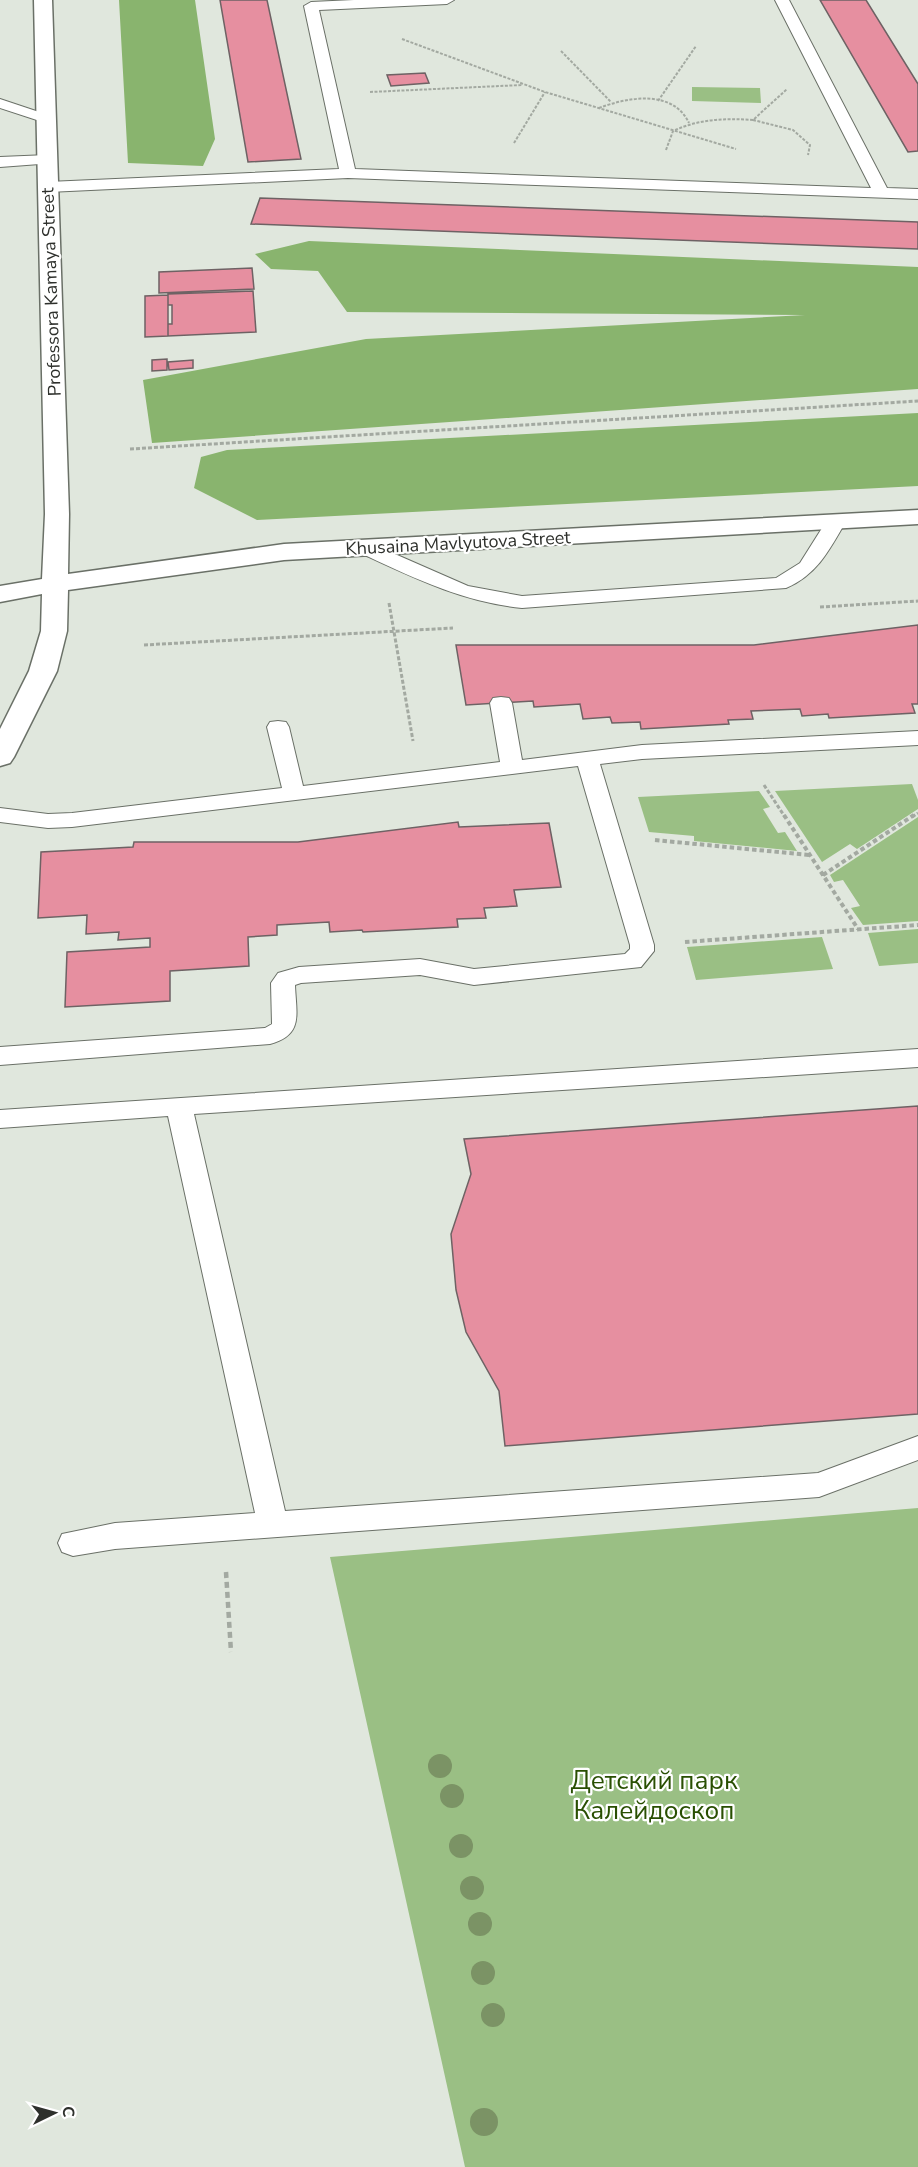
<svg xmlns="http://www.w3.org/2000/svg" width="918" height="2167" font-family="'Nunito Sans',sans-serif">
  <rect width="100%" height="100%" fill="#e0e7dd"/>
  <path fill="#9abf84" d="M692 87 760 88 761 103 692 101Z
    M912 784 918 800V809L857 849 850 844 822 862 775 791Z
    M759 791 770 807 763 809 778 833 785 832 797 851 694 841V836L649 832 638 797Z
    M918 817V921L863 925 851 908 860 906 843 880 834 882 830 875Z
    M918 929V963L879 966 868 933Z
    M822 937 833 969 696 980 687 947Z
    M918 1508V2167H465L330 1557Z"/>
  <path fill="#89b46e" d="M119 0H195L215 139 203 166 128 163Z
    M309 241 918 267V389L152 443 143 380 366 339 805 315 347 312 318 271 271 269 255 254Z
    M918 413V486L257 520 194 488 201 457 227 450Z"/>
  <path fill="#e68fa0" stroke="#6e6264" stroke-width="1.5" d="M220 0H267L301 159 248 162Z
    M820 0H866L918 84V151L908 152Z
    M425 73 429 83 391 86 387 75Z
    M260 198 918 222V249L251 224Z
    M252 268 254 289 159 293V272Z
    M253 291 256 332 168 336V324H172V305H168V294Z
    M168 295V336L145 337V296Z
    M167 359V370L152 371V360Z
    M193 360V368L169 370 168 362Z
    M918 625V704H912L915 713 829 718 828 714 802 716 800 709 775 710 751 711 753 719 728 720 729 724 641 729 640 722 612 723 610 717 583 719 580 704 534 707 533 701 466 705 456 645H754Z
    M458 822 459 827 549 823 561 887 514 890 517 906 484 908 486 918 457 919 458 927 363 932 362 930 330 932 329 922 277 925V935L248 937 249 966 170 971V1001L65 1007 67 952 150 947V938L118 940 119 932 86 934 87 915 38 918 41 852 133 847 134 842H298Z
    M918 1106V1414L505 1446 499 1391 466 1332 456 1290 451 1234 471 1174 464 1139Z"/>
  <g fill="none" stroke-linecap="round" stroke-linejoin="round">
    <defs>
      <path id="service" d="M354 0H454L447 4 319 10 355 169 871 188 775 0H789L887 188 918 189V199L348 178 48 192 40 187 48 182 339 169 304 6 311 2Z
        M0 99 51 116 53 119 46 123 0 108Z
        M48 155 56 160 53 163 0 167V157Z
        M836 515 843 517 846 521C830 549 817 575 786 588L522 608C462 602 412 577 358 552L355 548 358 544H372L468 586 522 596 776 578 800 563 829 517Z
        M501 697 509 698 512 703 522 760 642 745 918 731V745L642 759 600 764 654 945V951L641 967 474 985 420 975 301 983 295 985C296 1014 304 1035 270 1044L0 1065V1047L265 1028 272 1024 271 983 278 973 299 967 420 959 474 969 625 954 630 949V945L578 766 72 827 48 828 0 822V808L48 814 72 813 282 788 267 727 270 722 278 721 286 722 289 727 303 786 500 762 490 703 493 698Z
        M918 1049V1067L194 1114 285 1511 818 1473 918 1436V1460L819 1497 115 1549 73 1556 62 1552 58 1543 62 1534 115 1523 255 1513 168 1116 0 1128V1110Z"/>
      <path id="tertiary" d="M34 0H52L69 514 68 574 284 544 918 510V524L284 560 68 590 67 631 57 671 14 757 10 763 0 766V729L29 671 41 631 42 594 0 602V586L42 579 45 514Z"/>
    </defs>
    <use href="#service" stroke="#6a7067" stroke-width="2"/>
    <use href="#tertiary" stroke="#6a7067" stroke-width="3"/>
    <path stroke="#a3a9a1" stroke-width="2" stroke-dasharray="3 1.5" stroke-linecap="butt" d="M402 39 545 92 736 149
      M561 51 611 102
      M370 92 522 85
      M658 101 696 46
      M599 108C628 97 673 89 689 123
      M753 120 793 130 810 145 808 155
      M514 143 545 92
      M666 150 673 131C699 119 725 118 753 120L787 89"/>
    <path stroke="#a3a9a1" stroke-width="3" stroke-dasharray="4 2" stroke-linecap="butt" d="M130 449 918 401
      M389 603 413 741
      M820 607 918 601
      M144 645 453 628
      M764 785 785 817
      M912 817 918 813"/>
    <path stroke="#a3a9a1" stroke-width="4" stroke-dasharray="4.5 3" stroke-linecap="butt" d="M784 815 858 929
      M655 840 809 855
      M823 875 914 815
      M685 942 918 925"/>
    <path stroke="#a3a9a1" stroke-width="4.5" stroke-dasharray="6 4" stroke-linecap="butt" d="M226 1572 231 1652"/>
    <use href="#service" fill="#fff" fill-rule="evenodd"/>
    <use href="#tertiary" fill="#fff" fill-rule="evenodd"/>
  </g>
  <g fill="#7b9365">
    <circle cx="440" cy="1766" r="12"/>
    <circle cx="452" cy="1796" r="12"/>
    <circle cx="461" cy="1846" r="12"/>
    <circle cx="472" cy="1888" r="12"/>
    <circle cx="480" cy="1924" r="12"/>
    <circle cx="483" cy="1973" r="12"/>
    <circle cx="493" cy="2015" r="12"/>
    <circle cx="484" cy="2122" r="14"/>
  </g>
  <g text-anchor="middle" stroke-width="4.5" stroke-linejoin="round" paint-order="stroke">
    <g font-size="18" fill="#2e302c" stroke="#fff">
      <text transform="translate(51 292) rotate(-92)" y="6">Professora Kamaya Street</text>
      <text transform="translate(458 543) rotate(-3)" y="6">Khusaina Mavlyutova Street</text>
    </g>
    <g font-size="26" fill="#294f02" stroke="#fff">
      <text x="654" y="1789">Детский парк<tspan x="654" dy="30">Калейдоскоп</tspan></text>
    </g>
  </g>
  <g transform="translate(54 2113) rotate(85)" stroke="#ffffff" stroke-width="4.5" paint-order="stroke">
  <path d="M0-4.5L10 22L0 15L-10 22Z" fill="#2e302c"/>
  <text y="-9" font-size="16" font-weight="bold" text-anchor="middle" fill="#2e302c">С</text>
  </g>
</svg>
